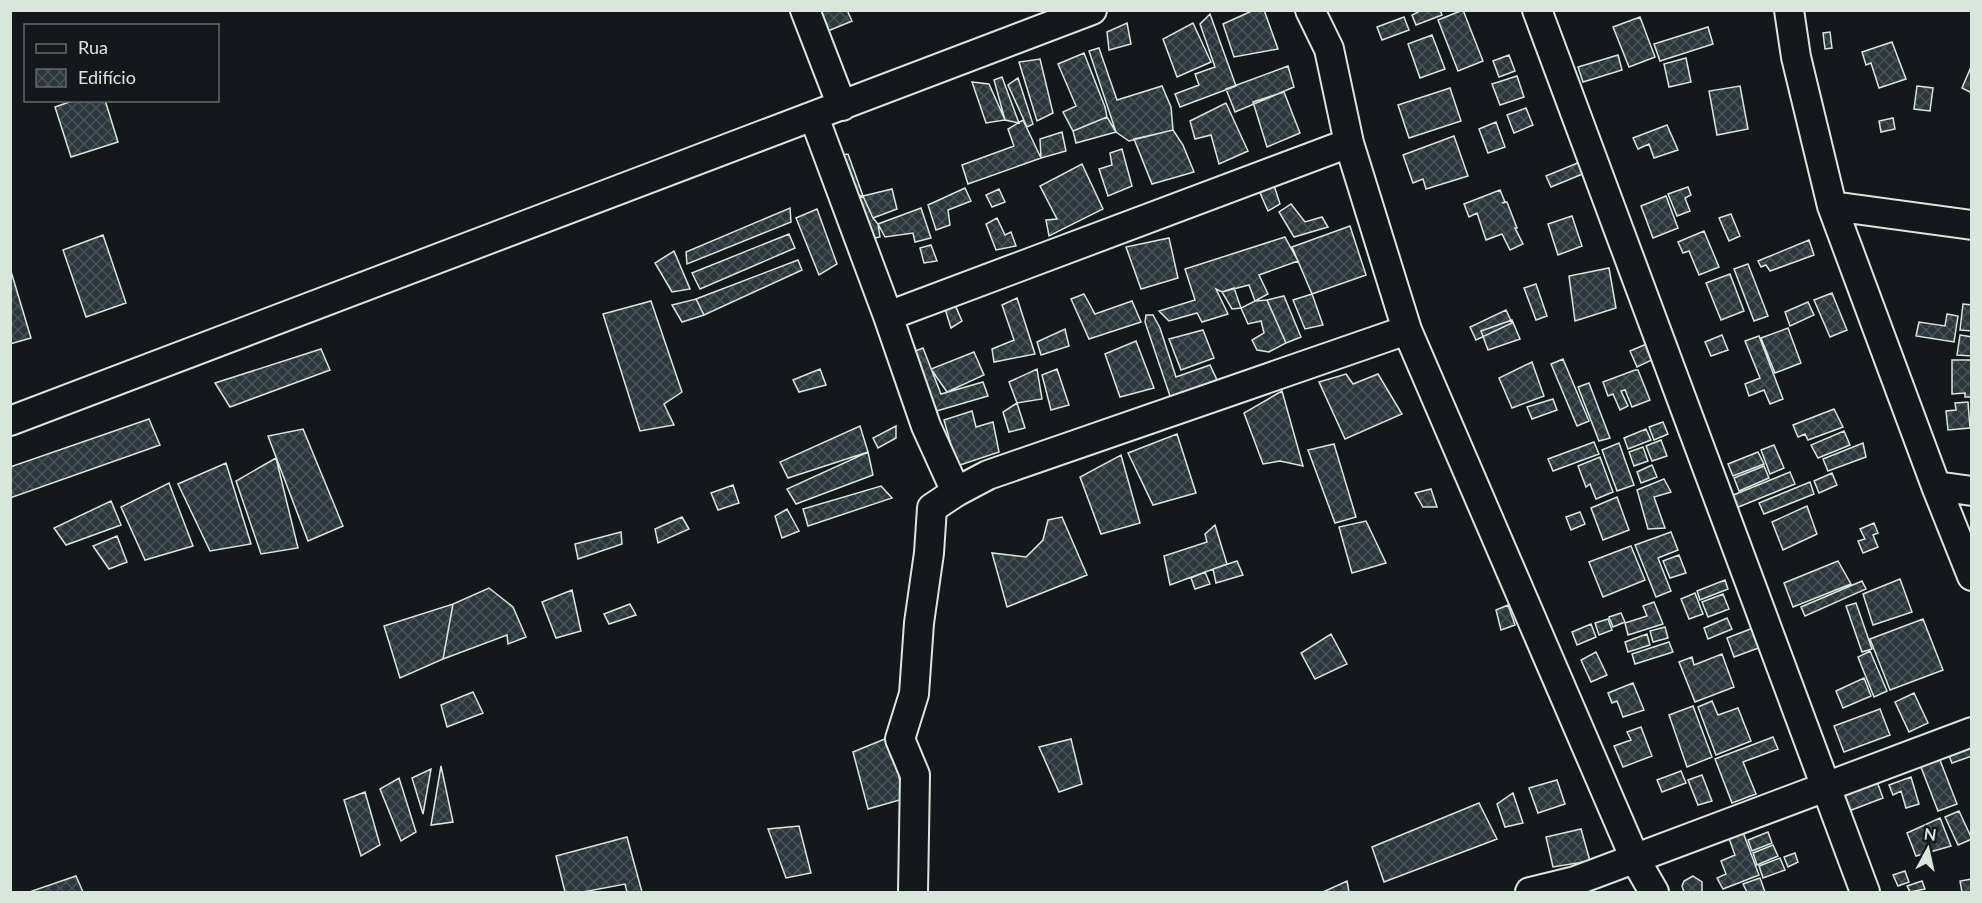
<svg xmlns="http://www.w3.org/2000/svg" width="1982" height="903" font-family="Lato,sans-serif">
  <defs>
    <pattern id="building-cross-hatch" width="8" height="8" patternUnits="userSpaceOnUse" patternTransform="scale(1.5)"><rect width="8" height="8" fill="#2c363c"/><path d="M0 0l8 8M0 8l8-8" fill="none" stroke="#4a5358"/></pattern>
  </defs>
  <rect width="100%" height="100%" fill="#14181c"/>
  <path fill="url(#building-cross-hatch)" stroke="#d8e6dc" stroke-width="1.5" d="M821 10H847L852 21 828 31Z
    M1254 10H1264L1278 49 1234 57 1223 24Z
    M1422 10H1440L1442 15 1416 25 1412 15Z
    M1463 10 1483 61 1458 71 1438 20Z
    M1210 14 1236 86 1180 107 1175 94 1199 85 1195 74 1215 67 1200 24Z
    M1404 17 1409 30 1382 40 1377 27Z
    M1640 17 1655 57 1629 67 1613 27Z
    M1127 23 1131 44 1109 50 1107 32Z
    M1193 23 1211 62 1177 77 1163 39Z
    M1708 27 1713 44 1660 61 1654 44Z
    M1830 32 1832 48 1825 49 1823 33Z
    M1432 35 1445 69 1420 78 1408 44Z
    M1892 42 1906 79 1879 88 1871 63 1866 65 1862 52Z
    M1099 48 1117 100 1162 86 1171 107 1173 130 1129 141 1116 132 1089 51Z
    M1084 53 1105 107 1107 117 1073 131 1063 112 1076 106 1058 64Z
    M1509 55 1515 71 1499 77 1493 61Z
    M1618 55 1622 70 1583 82 1578 67Z
    M1686 58 1691 82 1669 87 1664 64Z
    M1040 59 1053 113 1037 121 1019 62Z
    M1288 66 1294 87 1235 112 1226 89Z
    M1971 67H1972V93L1962 88Z
    M1517 76 1524 97 1500 105 1492 84Z
    M1002 77 1019 123 1005 120 994 80Z
    M1018 78 1033 124 1027 127 1008 85Z
    M972 82 989 84 1005 120 986 123Z
    M1740 86 1748 129 1717 135 1709 91Z
    M1917 86 1933 88 1930 111 1914 109Z
    M1450 88 1461 121 1409 138 1398 105Z
    M1284 92 1300 133 1267 147 1253 102Z
    M75 100H105L118 142 71 157 55 107Z
    M1226 103 1248 151 1219 164 1211 135 1195 139 1190 121Z
    M1526 108 1533 125 1514 133 1507 115Z
    M1107 117 1116 132 1076 143 1073 131Z
    M1893 118 1895 129 1881 132 1879 121Z
    M1023 120 1041 158 968 184 962 165 1014 146 1008 129Z
    M1496 122 1505 147 1488 153 1479 129Z
    M1667 125 1678 150 1654 158 1649 144 1638 149 1633 138Z
    M1173 130 1183 145 1194 172 1152 184 1134 139Z
    M1062 132 1066 151 1041 158 1040 139Z
    M1454 136 1468 176 1426 189 1423 179 1413 183 1403 155Z
    M1122 149 1132 186 1108 196 1099 169 1112 165 1110 153Z
    M848 154 863 196 852 195 836 156Z
    M1580 162 1585 173 1551 187 1546 176Z
    M1082 164 1103 209 1049 236 1046 220 1057 219 1040 186Z
    M1272 179 1280 204 1268 211 1257 186Z
    M1688 187 1691 195 1685 198 1690 211 1677 216 1668 194Z
    M965 188 971 201 948 210 950 225 936 230 928 205Z
    M892 189 897 209 873 218 863 196Z
    M999 189 1005 202 992 207 986 195Z
    M1500 190 1505 202 1502 203 1507 202 1517 228H1515L1523 244 1510 250 1502 234 1486 240 1477 213 1469 217 1464 204Z
    M863 196 873 218 878 224 880 237 870 239 853 203Z
    M1666 196 1678 228 1653 238 1641 206Z
    M1291 204 1305 222 1322 217 1328 227 1294 237 1279 212Z
    M790 208 791 222 687 264 686 252Z
    M921 208 931 238 915 242 913 233 885 237 878 224Z
    M817 209 837 264 819 275 796 218Z
    M1731 214 1740 236 1729 241 1719 218Z
    M1572 216 1582 246 1558 255 1548 224Z
    M997 218 1005 235 1011 232 1016 246 996 250 986 224Z
    M1350 226 1366 275 1312 294 1292 247Z
    M1704 231 1719 267 1699 275 1689 251 1683 253 1678 242Z
    M789 234 795 248 700 289 692 273Z
    M103 235 126 303 86 317 63 250Z
    M1285 237 1298 261 1259 275 1268 294 1255 301 1249 285 1222 292 1216 289 1228 314 1202 322 1197 313 1169 321 1159 311 1195 300 1185 269Z
    M1169 238 1178 278 1141 289 1126 247Z
    M1809 240 1814 255 1770 271 1766 265 1761 267 1758 261Z
    M931 245 937 261 924 263 920 248Z
    M674 251 690 289 672 292 655 263Z
    M798 260 802 270 704 315 696 299Z
    M1748 264 1768 316 1754 321 1734 269Z
    M10 268 31 338 10 344Z
    M1609 268 1616 308 1575 321 1569 276Z
    M1730 274 1744 311 1721 320 1706 283Z
    M1536 284 1547 316 1536 320 1524 288Z
    M1234 288 1241 308 1232 309 1222 292Z
    M1832 293 1847 330 1830 337 1814 300Z
    M1084 294 1095 314 1132 301 1141 322 1089 339 1071 299Z
    M1312 294 1323 325 1305 329 1293 300Z
    M941 296 952 298 962 321 951 328Z
    M1284 296 1301 337 1286 343 1267 300Z
    M1017 298 1035 354 994 362 992 349 1014 340 1002 305Z
    M696 299 704 315 682 322 672 305Z
    M1267 300 1286 343 1269 352 1257 350 1252 340 1264 333 1261 321 1248 324 1241 308 1255 301Z
    M651 301 682 392 664 404 674 425 640 431 603 314Z
    M1808 302 1814 315 1790 326 1785 312Z
    M1963 304 1972 305V331L1960 330Z
    M1506 310 1512 323 1476 340 1470 327Z
    M1947 314 1958 316 1954 342 1916 336 1919 322 1945 326Z
    M1146 315H1153L1160 328 1176 377 1210 365 1217 380 1172 402 1145 322Z
    M1512 320 1520 339 1488 350 1481 331Z
    M1788 328 1801 363 1775 373 1761 338Z
    M1065 329 1069 346 1041 355 1037 342Z
    M1203 330 1214 358 1181 370 1169 339Z
    M1722 335 1728 350 1711 356 1705 342Z
    M1960 335 1972 337V356L1957 355Z
    M1759 336 1783 399 1770 404 1764 390 1749 396 1745 384 1760 378 1745 341Z
    M1136 341 1154 388 1120 397 1105 354Z
    M1649 343 1656 358 1637 367 1630 351Z
    M923 348 941 394 983 382 988 396 933 412 908 354Z
    M321 349 330 370 230 407 215 383Z
    M974 352 984 375 947 392 931 369Z
    M1563 359 1589 421 1577 426 1551 364Z
    M1952 360H1972V397H1965V393L1952 394Z
    M1532 362 1544 396 1512 408 1499 378Z
    M820 369 826 385 799 392 793 380Z
    M1037 369 1042 399 1017 403 1009 382Z
    M1057 369 1069 405 1051 410 1042 375Z
    M1635 370H1638L1650 400 1632 407 1625 390 1621 391 1628 406 1620 410 1613 394 1608 396 1603 382Z
    M1346 374 1353 384 1378 374 1402 414 1345 439 1319 382Z
    M1589 383 1610 438 1599 441 1578 387Z
    M1282 391 1303 466 1280 461 1263 464 1244 413Z
    M1553 399 1557 410 1532 419 1527 407Z
    M1968 402 1970 428 1948 430 1946 411 1956 410 1955 403Z
    M1017 403 1025 428 1009 432 1003 412Z
    M1834 409 1843 427 1808 440 1805 434 1798 437 1793 425Z
    M972 411 976 427 993 422 999 452 957 466 944 420Z
    M149 419 160 445 10 498V467Z
    M1663 422 1668 434 1654 440 1649 427Z
    M860 426 868 452 788 478 780 462Z
    M896 426V438L878 448 873 438Z
    M303 429 343 526 308 541 268 436Z
    M1646 429 1651 440 1628 449 1624 438Z
    M1844 431 1850 445 1818 458 1811 445Z
    M1177 434 1196 493 1153 505 1128 453Z
    M1661 440 1667 456 1652 461 1646 446Z
    M1594 442 1599 454 1553 471 1548 459Z
    M1619 443 1634 485 1617 491 1602 450Z
    M1863 443 1866 457 1828 471 1823 459Z
    M1334 444 1356 517 1335 523 1308 450Z
    M1774 445 1784 468 1770 474 1761 450Z
    M1643 447 1648 461 1634 466 1629 452Z
    M868 452 873 475 796 504 787 489Z
    M1758 452 1764 464 1733 476 1728 464Z
    M1121 455 1140 523 1101 534 1080 477Z
    M1600 457 1613 492 1596 499 1590 484 1586 487 1578 466Z
    M276 458 298 548 261 554 236 481Z
    M226 463 251 544 210 551 178 484Z
    M1652 465 1657 477 1641 483 1637 472Z
    M1764 466 1769 478 1739 491 1734 478Z
    M1790 472 1795 484 1736 508 1731 496Z
    M1832 473 1837 485 1819 493 1814 481Z
    M1664 479 1671 492 1654 497 1665 528 1648 529 1637 490Z
    M1810 482 1814 494 1764 514 1759 503Z
    M169 483 193 546 145 560 121 507Z
    M733 485 739 503 718 510 711 493Z
    M881 486 892 498 808 526 803 509Z
    M1431 489 1437 507H1423L1415 493Z
    M1617 497 1629 530 1603 540 1591 508Z
    M111 501 121 525 66 545 54 528Z
    M1807 506 1817 534 1783 550 1772 522Z
    M787 509 799 531 782 538 775 516Z
    M1580 512 1585 524 1571 530 1566 517Z
    M682 517 689 529 658 543 655 529Z
    M1062 517 1087 575 1007 607 992 553 1026 557 1043 540 1048 520Z
    M1366 521 1386 563 1352 573 1339 527Z
    M1874 523 1878 533 1873 535 1878 547 1863 553 1858 541 1865 539 1860 529Z
    M1215 525 1227 564 1170 585 1164 556 1207 542 1205 534Z
    M621 532 622 544 578 559 575 544Z
    M1671 532 1678 550 1658 558 1671 591 1656 597 1635 545Z
    M117 536 127 562 109 569 93 546Z
    M1631 546 1645 580 1603 597 1589 562Z
    M1679 555 1686 573 1670 578 1663 561Z
    M1237 561 1243 575 1216 583 1213 569Z
    M1838 561 1851 584 1793 607 1784 583Z
    M1205 572 1210 584 1195 589 1191 578Z
    M1900 579 1912 612 1873 625 1863 594Z
    M1725 580 1728 589 1700 600 1697 591Z
    M1862 581 1866 589 1805 616 1801 607Z
    M489 588 513 607 526 637 508 644 507 635 443 659 453 604Z
    M572 590 581 631 556 638 542 602Z
    M1695 593 1703 614 1689 619 1681 599Z
    M1723 594 1729 609 1708 617 1702 602Z
    M1654 602 1663 624 1628 635 1625 623 1647 616 1643 606Z
    M1856 603 1872 649 1862 652 1846 606Z
    M453 604 443 659 400 678 384 626Z
    M630 604 636 615 609 624 604 614Z
    M1508 605 1515 625 1501 630 1496 610Z
    M1621 613 1625 622 1613 627 1609 617Z
    M1727 618 1732 629 1708 639 1704 628Z
    M1608 619 1612 630 1599 635 1595 623Z
    M1923 619 1943 670 1890 690 1870 639Z
    M1591 624 1596 637 1577 645 1572 632Z
    M1665 627 1668 638 1653 642 1650 631Z
    M1753 628 1761 647 1734 657 1727 638Z
    M1331 634 1347 664 1315 679 1301 653Z
    M1647 634 1650 645 1628 652 1625 642Z
    M1669 642 1673 652 1635 664 1632 654Z
    M1870 651 1887 691 1874 697 1858 657Z
    M1596 652 1607 675 1591 682 1581 660Z
    M1722 654 1734 687 1695 702 1679 662 1692 657 1694 665Z
    M1864 678 1871 696 1843 708 1836 691Z
    M1633 683 1644 710 1623 717 1617 701 1612 703 1608 693Z
    M473 692 483 713 447 727 441 705Z
    M1914 693 1928 723 1909 732 1895 702Z
    M1712 701 1718 715 1738 708 1751 741 1716 755 1698 707Z
    M1693 706 1712 757 1687 767 1669 715Z
    M1880 709 1890 735 1844 752 1834 726Z
    M1641 727 1652 756 1623 767 1614 746 1631 740 1627 732Z
    M892 736 903 799 868 809 853 752Z
    M1773 737 1778 749 1743 762 1756 794 1732 803 1715 759Z
    M1071 739 1082 784 1059 792 1039 747Z
    M1972 741V756L1952 763 1947 751Z
    M1938 755 1957 804 1938 811 1919 762Z
    M441 766 453 822 431 825Z
    M431 769 423 814 412 778Z
    M1681 771 1686 783 1662 792 1657 780Z
    M1702 775 1712 801 1698 805 1688 780Z
    M1875 776 1883 798 1849 811 1841 789Z
    M1911 777 1919 804 1906 808 1901 791 1893 795 1889 785Z
    M399 778 416 832 401 841 380 789Z
    M1557 780 1565 804 1538 813 1529 788Z
    M365 792 380 845 361 856 344 800Z
    M1513 793 1523 823 1505 827 1497 804Z
    M1479 803 1497 839 1384 882 1372 847Z
    M1959 811 1972 839 1958 845 1945 817Z
    M1940 818 1951 846 1916 856 1907 833Z
    M799 826 811 873 786 878 768 829Z
    M1741 827 1759 875 1723 889 1717 878 1726 874 1721 861 1735 855 1727 833Z
    M1581 829 1590 861 1553 867 1546 837Z
    M1768 832 1772 843 1752 851 1748 840Z
    M627 837 642 892H627L625 884 583 892H565L556 856Z
    M1773 845 1778 856 1757 865 1753 853Z
    M1795 853 1798 862 1788 867 1784 857Z
    M1780 858 1785 870 1763 878 1759 866Z
    M1905 871 1909 882 1898 886 1893 875Z
    M76 876 83 892H33L32 891Z
    M1693 876 1702 882V892H1684L1682 886 1684 881Z
    M1760 878 1765 892H1747L1743 884Z
    M1972 879V892H1962L1960 881Z
    M1347 881 1349 892H1323Z
    M1922 881 1925 889 1910 892 1907 886Z"/>
  <g fill="none" stroke-linecap="round" stroke-linejoin="round">
    <defs>
      <path id="minor" d="M805 10 842 106
        M1310 10 1329 49 1349 143 1407 330 1635 859 1654 892
        M1537 10 1865 892
        M1789 10 1796 57 1832 206 1936 486 1972 576
        M814 117 888 316 926 426 956 492
        M1832 206 1972 225
        M888 316 1349 143
        M10 421 1092 10
        M1936 486 1972 491
        M913 892 915 775 900 739 914 694 919 623 929 553 932 508 956 492 988 475 1407 330
        M1530 892 1575 881 1972 732"/>
    </defs>
    <use href="#minor" stroke="#d8e6dc" stroke-width="32"/>
    <use href="#minor" stroke="#14181c" stroke-width="28"/>
  </g>
  <rect width="1982" height="903" fill="none" stroke="#d8e6dc" stroke-width="24"/>
  <rect x="24" y="24" width="195" height="78" fill="#14181c" stroke="#626a69" stroke-width="1.5"/>
  <rect x="36" y="44" width="30" height="9" fill="#14181c" stroke="#626a69" stroke-width="1.5"/>
  <text x="78" y="54" font-size="18" fill="#d8e6dc">Rua</text>
  <rect x="36" y="69" width="30" height="18" fill="url(#building-cross-hatch)" stroke="#626a69" stroke-width="1.5"/>
  <text x="78" y="84" font-size="18" fill="#d8e6dc">Edifício</text>
  <g transform="translate(1928 849) rotate(8)" stroke="#14181c" stroke-width="4.5" paint-order="stroke">
  <path d="M0-4.5L10 22L0 15L-10 22Z" fill="#d8e6dc"/>
  <text y="-9" font-size="16" font-weight="bold" text-anchor="middle" fill="#d8e6dc">N</text>
  </g>
</svg>
